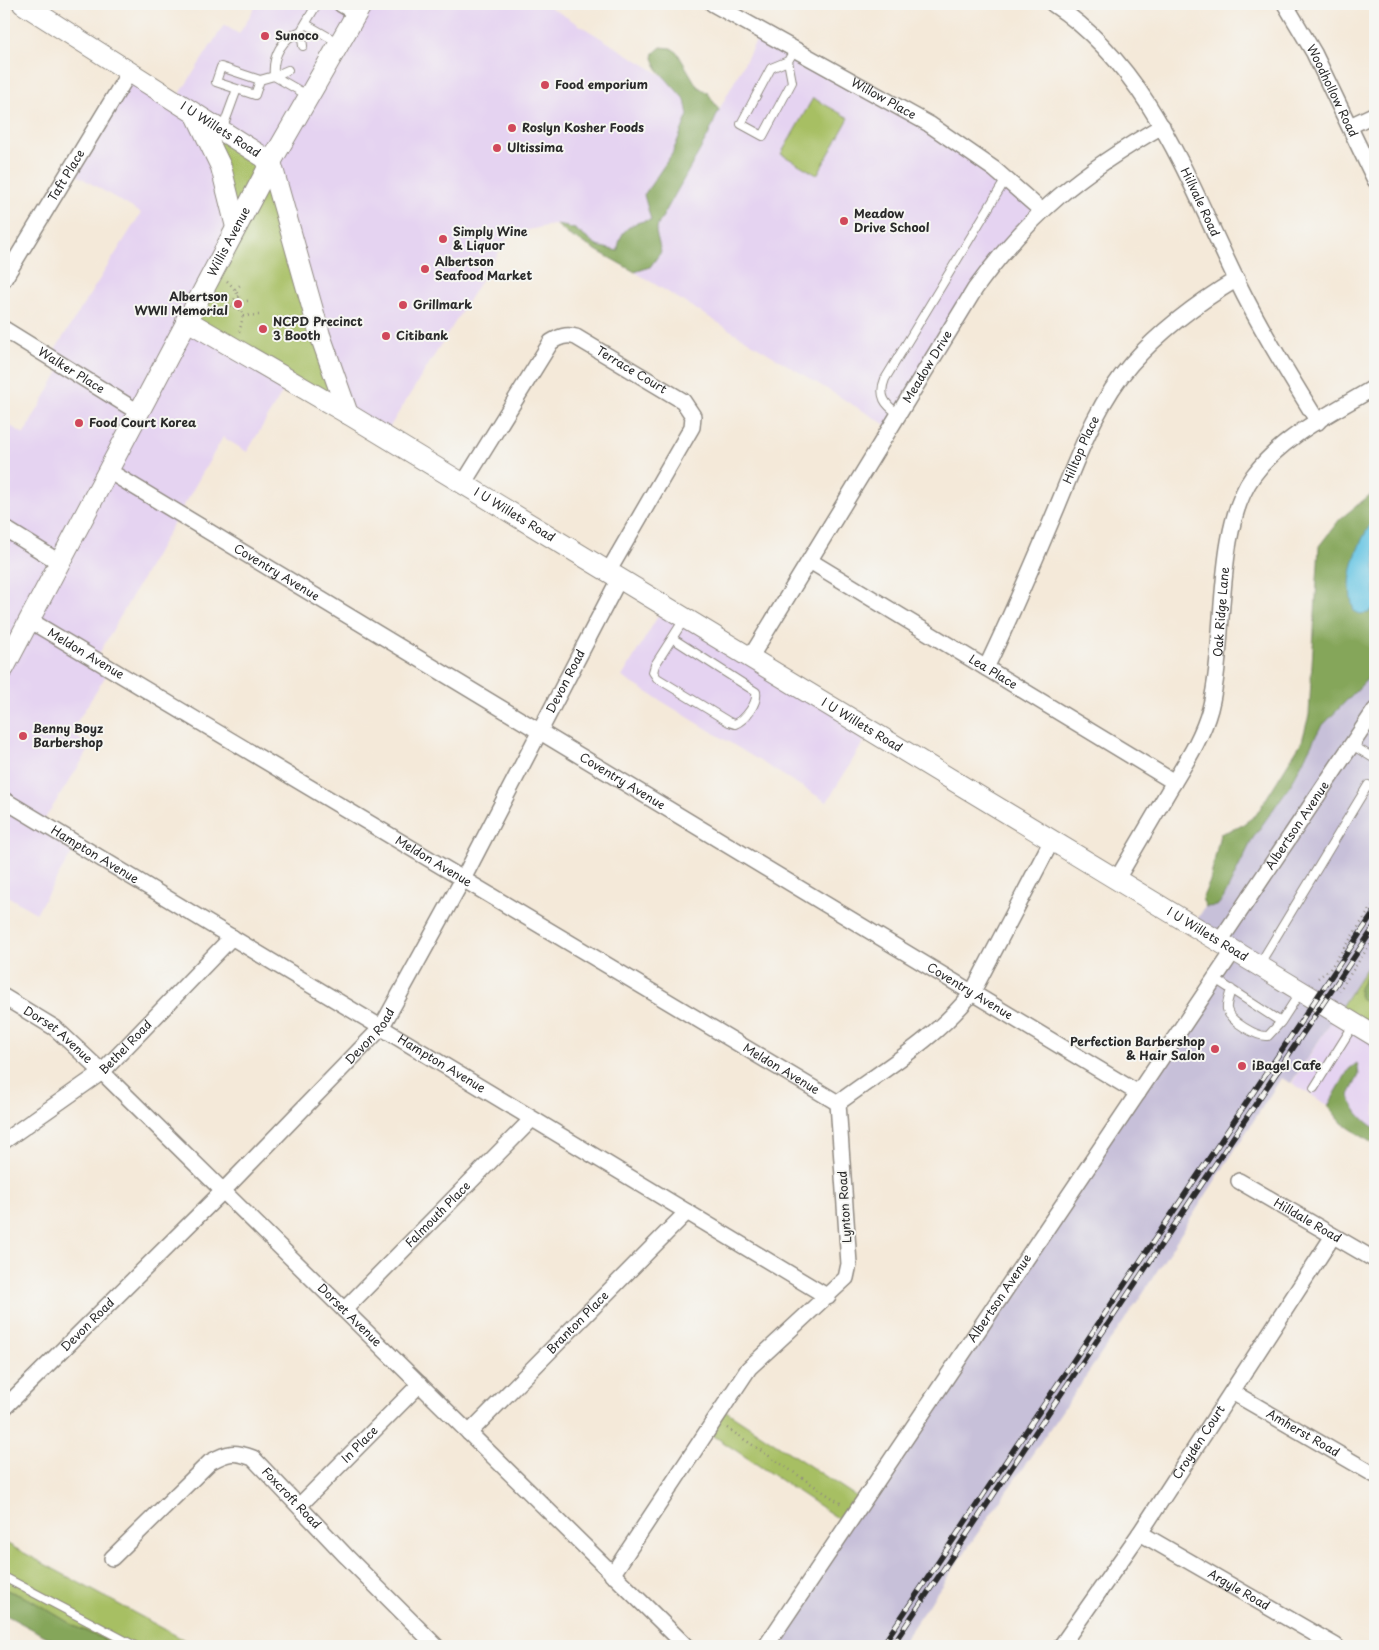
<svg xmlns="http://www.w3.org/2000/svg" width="1379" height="1650" font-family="'Playpen Sans',sans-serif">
  <rect width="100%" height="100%" fill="#f6f6f2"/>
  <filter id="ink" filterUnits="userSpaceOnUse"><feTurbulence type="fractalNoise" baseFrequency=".02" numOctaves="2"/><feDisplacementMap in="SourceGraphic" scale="10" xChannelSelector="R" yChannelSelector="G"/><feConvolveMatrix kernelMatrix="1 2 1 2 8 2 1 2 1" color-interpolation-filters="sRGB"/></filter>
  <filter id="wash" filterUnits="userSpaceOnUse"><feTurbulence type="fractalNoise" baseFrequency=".0096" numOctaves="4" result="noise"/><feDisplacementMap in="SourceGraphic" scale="20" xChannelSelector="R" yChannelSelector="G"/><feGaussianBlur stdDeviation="1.12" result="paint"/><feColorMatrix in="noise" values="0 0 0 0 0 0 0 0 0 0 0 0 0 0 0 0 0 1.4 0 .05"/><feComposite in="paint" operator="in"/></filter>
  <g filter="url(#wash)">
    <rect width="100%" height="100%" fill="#f4e9d9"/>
    <path fill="#e5d3f1" d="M257 4H545L719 110 761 32 929 124 1041 210 1021 232 891 428 556 224 510 234 384 436 289 381 247 452 223 437 96 659 110 669 70 733 91 747 42 823 76 846 36 913 4 894V467L11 455 4 450V422L24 434 62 366 50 358 141 213 70 171 130 71 176 100 224 25 239 34Z
      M664 606 871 730 827 802 622 677Z
      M1337 1013 1375 1036V1135L1292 1083Z"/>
    <path fill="#c7c0d9" d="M1375 671V955L1291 1083 1281 1078 1139 1299 900 1646H766L1234 951 1193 926 1307 744 1338 707Z"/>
    <path fill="#a7bf64" stroke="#697548" d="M813 98 849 118 817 175 781 154Z
      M195 113 271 162 348 414 186 320 236 227Z
      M1375 955V1036L1337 1013Z
      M723 1409 863 1501 848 1525 708 1432Z
      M4 1542 188 1642 186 1646H120L78 1628 29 1599 4 1589Z"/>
    <path fill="#85a65a" stroke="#586842" d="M661 47 671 48 677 52 697 86 708 93 719 110 708 136 658 225 656 232 661 252 650 267 635 272 567 234 556 224 575 229 597 246 618 251C619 230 631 222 651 220L644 195 672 154 688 115 685 100 658 70 653 58 654 53Z
      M1375 491 1368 613 1375 607V671L1320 728 1291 784 1253 838 1223 899 1217 906 1206 907 1202 899 1210 881 1220 834 1239 827 1256 815 1302 741 1309 715 1319 546 1340 519Z
      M1375 961V1002L1368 1003 1360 998 1359 988Z
      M1357 1063 1359 1075 1349 1095C1353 1109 1362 1120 1375 1128V1145L1342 1123 1328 1106 1349 1069Z
      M4 1589 29 1599 78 1628 120 1646H64L4 1614Z"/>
    <path fill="#65c4e3" stroke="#487887" d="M1375 517V607L1368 613 1360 614 1354 611C1343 578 1357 544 1375 517Z"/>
  </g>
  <g filter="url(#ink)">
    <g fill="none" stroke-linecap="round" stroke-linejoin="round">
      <defs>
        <path id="lane" d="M306 24 339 43
          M301 31 303 46
          M788 61 792 82 763 136 741 124 771 68 788 61 795 49
          M274 76 307 95
          M274 76 288 70
          M237 89 255 95 260 80
          M222 130 237 89 216 82 221 67 260 80 274 76C272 56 282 38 301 31L317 4
          M899 414C885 405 878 396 885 379L1006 179
          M672 638 756 692C758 703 745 720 735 724L729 722 657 678 653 672 655 665 685 618
          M1352 745 1375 759
          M1259 965 1368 785 1375 790
          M1215 979 1281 1022 1301 991
          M1231 989C1230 995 1226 1003 1227 1009 1229 1021 1257 1037 1268 1036L1281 1022
          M1314 1088 1354 1024
          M4 1577 135 1646"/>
        <g id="street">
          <path d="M341 4 356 13"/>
          <path id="s1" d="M713 4 929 124 994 169 1041 210"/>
          <path id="s2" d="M1053 4C1150 68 1188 181 1237 281 1261 330 1290 376 1318 422"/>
          <path id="s3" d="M1285 4 1314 53 1375 180"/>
          <path d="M1350 126 1375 114"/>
          <path id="s4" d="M4 279 130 71"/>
          <path id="s5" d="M4 329 138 412"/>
          <path id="s6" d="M107 470 1138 1093"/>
          <path id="s7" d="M463 484 551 342C559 337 566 334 576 337L683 401 693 416 692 427 608 572"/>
          <path d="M4 528 59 562"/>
          <path id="s8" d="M810 561 1174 782"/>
          <path id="s9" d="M29 620 838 1103"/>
          <path id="s10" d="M750 658 975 289C1030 213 1082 172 1162 126"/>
          <path id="s11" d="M986 668C1012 614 1035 560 1058 505 1078 457 1096 404 1131 364 1162 329 1197 303 1237 279"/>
          <path id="s12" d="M4 800 828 1297"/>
          <path id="s13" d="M1117 879C1135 848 1153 818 1171 787 1186 762 1202 738 1210 709 1227 643 1214 530 1253 476 1282 436 1334 412 1375 387"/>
          <path id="s14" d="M1220 941 1375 710"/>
          <path id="s15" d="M4 997 55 1028 102 1072 686 1646"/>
          <path d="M838 1103C884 1069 937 1038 972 993L1052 840"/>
          <path id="s16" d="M4 1141 102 1072 232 937"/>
          <path id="s17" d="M1239 1181 1375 1260"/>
          <path id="s18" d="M344 1310 532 1119"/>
          <path id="s19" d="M1232 1392 1375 1475"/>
          <path id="s20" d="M4 1408 223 1191 381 1028 464 877 619 579"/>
          <path id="s21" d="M469 1433 687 1212"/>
          <path id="s22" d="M300 1505 420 1384"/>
          <path id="s23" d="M1140 1533 1336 1646"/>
          <path id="s24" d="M112 1558 210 1462C228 1452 234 1451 253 1458L346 1556 436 1646"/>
          <path d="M612 1575 749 1368 846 1278 849 1264 838 1103"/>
          <path id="s25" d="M766 1646 1234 950"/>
          <path id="s26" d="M1061 1646 1140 1533 1333 1236"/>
        </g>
        <g id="secondary">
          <path id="s27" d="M23 4 271 162 320 335 348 414"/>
          <path d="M196 115 221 167 236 227"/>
          <path id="s28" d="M186 320 348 414 1375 1036"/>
          <path id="s29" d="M4 668 271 162 362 4"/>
        </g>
      </defs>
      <use href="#lane" stroke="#908a82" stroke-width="10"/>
      <use href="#street" stroke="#908a82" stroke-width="18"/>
      <use href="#secondary" stroke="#908a82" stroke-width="22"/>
      <path stroke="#908a82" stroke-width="2.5" stroke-dasharray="1 4" stroke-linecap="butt" d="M227 281C243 296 246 312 239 332
        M235 289 243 283
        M239 296 233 300 236 309 243 310
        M242 302 251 300
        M212 314 235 305
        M243 316 259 315
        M1318 978 1330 969 1375 902
        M1339 991 1375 937
        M727 1428 843 1505"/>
      <use href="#lane" stroke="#fff" stroke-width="8"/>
      <use href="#street" stroke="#fff" stroke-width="15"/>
      <use href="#secondary" stroke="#fff" stroke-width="20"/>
      <defs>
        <path id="rail" d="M882 1646 1375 911
          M892 1646 1375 926"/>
      </defs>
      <use href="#rail" stroke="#2b2b2b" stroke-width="5.5"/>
      <use href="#rail" stroke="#f6f6f2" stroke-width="4" stroke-dasharray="11" stroke-linecap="butt"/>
    </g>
  </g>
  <g fill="#d1495b" stroke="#f6f6f2" stroke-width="2">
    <circle cx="265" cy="36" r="5"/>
    <circle cx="545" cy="85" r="5"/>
    <circle cx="512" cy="128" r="5"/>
    <circle cx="497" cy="148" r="5"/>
    <circle cx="844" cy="221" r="5"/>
    <circle cx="443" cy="239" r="5"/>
    <circle cx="425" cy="269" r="5"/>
    <circle cx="238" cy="304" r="5"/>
    <circle cx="403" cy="305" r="5"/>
    <circle cx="263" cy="329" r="5"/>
    <circle cx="386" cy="336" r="5"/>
    <circle cx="79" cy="423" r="5"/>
    <circle cx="23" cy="736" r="5"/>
    <circle cx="1215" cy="1049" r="5"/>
    <circle cx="1242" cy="1066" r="5"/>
  </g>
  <g text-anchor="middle" stroke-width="4" stroke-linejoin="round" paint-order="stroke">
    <g font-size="12" font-weight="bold" fill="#2b2b2b" stroke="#f6f6f2" text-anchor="start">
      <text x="275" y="40">Sunoco</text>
      <text x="555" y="89">Food emporium</text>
      <text x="522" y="132">Roslyn Kosher Foods</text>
      <text x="507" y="152">Ultissima</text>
      <text x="854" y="218">Meadow<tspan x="854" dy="14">Drive School</tspan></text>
      <text x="453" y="236">Simply Wine<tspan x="453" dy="14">&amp; Liquor</tspan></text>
      <text x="435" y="266">Albertson<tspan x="435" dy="14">Seafood Market</tspan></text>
      <text x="228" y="301" text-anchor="end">Albertson<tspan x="228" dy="14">WWII Memorial</tspan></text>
      <text x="413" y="309">Grillmark</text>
      <text x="273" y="326">NCPD Precinct<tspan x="273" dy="14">3 Booth</tspan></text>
      <text x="396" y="340">Citibank</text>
      <text x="89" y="427">Food Court Korea</text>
      <text x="33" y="733">Benny Boyz<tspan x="33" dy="14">Barbershop</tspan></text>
      <text x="1205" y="1046" text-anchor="end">Perfection Barbershop<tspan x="1205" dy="14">&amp; Hair Salon</tspan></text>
      <text x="1252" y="1070">iBagel Cafe</text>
    </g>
    <g font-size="12" fill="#2b2b2b" stroke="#f6f6f2">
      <text dy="4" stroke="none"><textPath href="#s3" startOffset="99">Woodhollow Road</textPath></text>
      <text dy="4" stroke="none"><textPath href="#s1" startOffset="195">Willow Place</textPath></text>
      <text dy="4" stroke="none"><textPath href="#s27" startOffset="234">I U Willets Road</textPath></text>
      <text dy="4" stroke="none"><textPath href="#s4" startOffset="121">Taft Place</textPath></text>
      <text dy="4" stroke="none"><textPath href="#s2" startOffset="250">Hillvale Road</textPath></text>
      <text dy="4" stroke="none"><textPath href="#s29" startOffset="482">Willis Avenue</textPath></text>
      <text dy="4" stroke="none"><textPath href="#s10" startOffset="341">Meadow Drive</textPath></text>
      <text dy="4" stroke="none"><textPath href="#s5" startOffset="79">Walker Place</textPath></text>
      <text dy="4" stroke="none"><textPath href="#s7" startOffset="258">Terrace Court</textPath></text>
      <text dy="4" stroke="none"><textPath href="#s11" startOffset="238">Hilltop Place</textPath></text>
      <text dy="4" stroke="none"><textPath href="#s28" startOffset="382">I U Willets Road</textPath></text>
      <text dy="4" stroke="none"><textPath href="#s6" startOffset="198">Coventry Avenue</textPath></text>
      <text dy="4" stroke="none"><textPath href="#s13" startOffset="292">Oak Ridge Lane</textPath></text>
      <text dy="4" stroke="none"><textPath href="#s9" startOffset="66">Meldon Avenue</textPath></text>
      <text dy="4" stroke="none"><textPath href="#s8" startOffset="214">Lea Place</textPath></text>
      <text dy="4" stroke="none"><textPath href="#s20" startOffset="928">Devon Road</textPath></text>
      <text dy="4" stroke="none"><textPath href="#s28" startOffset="788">I U Willets Road</textPath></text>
      <text dy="4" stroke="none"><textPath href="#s6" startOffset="602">Coventry Avenue</textPath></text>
      <text dy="4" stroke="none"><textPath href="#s14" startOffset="139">Albertson Avenue</textPath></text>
      <text dy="4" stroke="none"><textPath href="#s12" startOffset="106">Hampton Avenue</textPath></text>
      <text dy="4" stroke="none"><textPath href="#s9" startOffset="471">Meldon Avenue</textPath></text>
      <text dy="4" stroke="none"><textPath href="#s28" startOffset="1192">I U Willets Road</textPath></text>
      <text dy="4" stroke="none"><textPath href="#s6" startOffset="1008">Coventry Avenue</textPath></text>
      <text dy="4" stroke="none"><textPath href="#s20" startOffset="522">Devon Road</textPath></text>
      <text dy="4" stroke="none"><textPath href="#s15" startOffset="66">Dorset Avenue</textPath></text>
      <text dy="4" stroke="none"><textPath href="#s16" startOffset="154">Bethel Road</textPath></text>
      <text dy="4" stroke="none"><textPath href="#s12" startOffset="511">Hampton Avenue</textPath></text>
      <text dy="4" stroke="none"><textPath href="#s9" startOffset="876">Meldon Avenue</textPath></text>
      <text transform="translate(845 1207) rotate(-94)" y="4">Lynton Road</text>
      <text dy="4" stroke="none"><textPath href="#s18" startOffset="134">Falmouth Place</textPath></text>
      <text dy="4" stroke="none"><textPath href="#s17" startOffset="79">Hilldale Road</textPath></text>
      <text dy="4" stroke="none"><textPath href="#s25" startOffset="419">Albertson Avenue</textPath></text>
      <text dy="4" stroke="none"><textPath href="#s15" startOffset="471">Dorset Avenue</textPath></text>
      <text dy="4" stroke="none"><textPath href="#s21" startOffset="155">Branton Place</textPath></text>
      <text dy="4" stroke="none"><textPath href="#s20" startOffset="118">Devon Road</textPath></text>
      <text dy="4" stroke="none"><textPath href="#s19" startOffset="82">Amherst Road</textPath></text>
      <text dy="4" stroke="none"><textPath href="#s26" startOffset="246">Croyden Court</textPath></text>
      <text dy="4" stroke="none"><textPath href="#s22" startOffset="85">In Place</textPath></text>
      <text dy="4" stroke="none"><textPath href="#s24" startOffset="238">Foxcroft Road</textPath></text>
      <text dy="4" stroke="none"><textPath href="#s23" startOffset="114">Argyle Road</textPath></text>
    </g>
  </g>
  <rect width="1379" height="1650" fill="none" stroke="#f6f6f2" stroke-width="20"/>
</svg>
